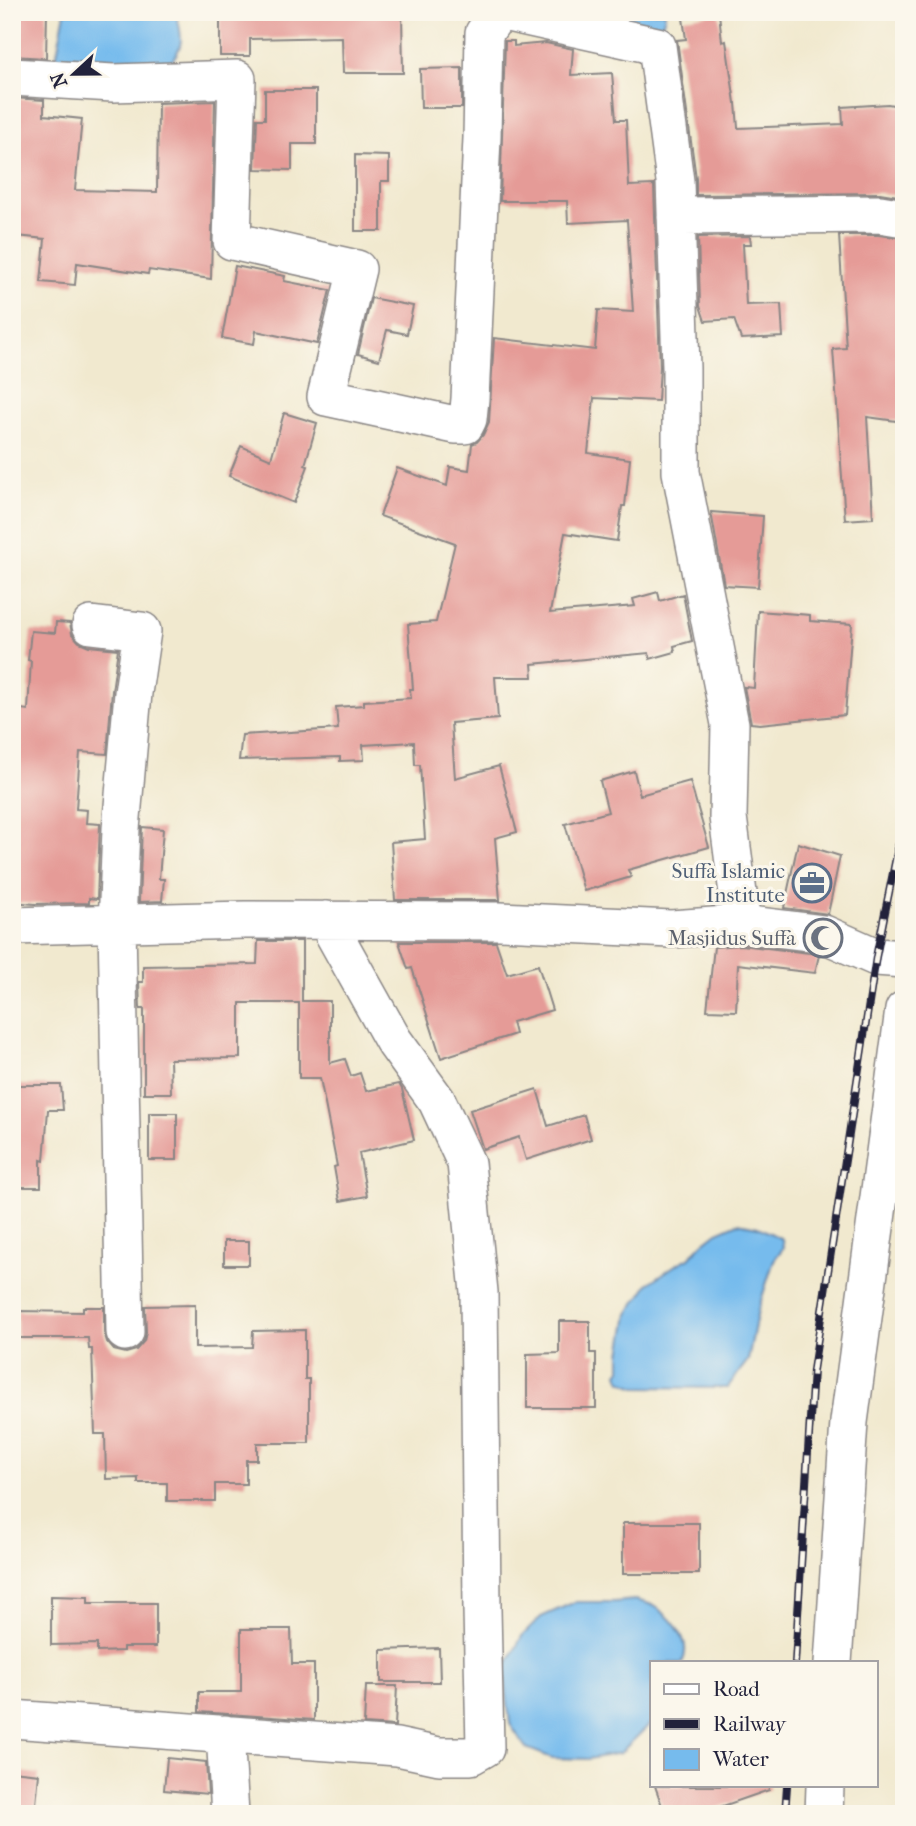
<svg xmlns="http://www.w3.org/2000/svg" width="916" height="1826" font-family="'IM FELL French Canon',serif">
  <rect width="100%" height="100%" fill="#fbf7ec"/>
  <filter id="ink" filterUnits="userSpaceOnUse"><feTurbulence type="fractalNoise" baseFrequency=".0143" numOctaves="2"/><feDisplacementMap in="SourceGraphic" scale="14" xChannelSelector="R" yChannelSelector="G"/><feConvolveMatrix kernelMatrix="1 2 1 2 8 2 1 2 1" color-interpolation-filters="sRGB"/></filter>
  <filter id="wash" filterUnits="userSpaceOnUse"><feTurbulence type="fractalNoise" baseFrequency=".00686" numOctaves="4" result="noise"/><feDisplacementMap in="SourceGraphic" scale="28" xChannelSelector="R" yChannelSelector="G"/><feGaussianBlur stdDeviation="1.57" result="paint"/><feColorMatrix in="noise" values="0 0 0 0 0 0 0 0 0 0 0 0 0 0 0 0 0 1.4 0 .05"/><feComposite in="paint" operator="in"/></filter>
  <g filter="url(#wash)">
    <rect width="100%" height="100%" fill="#f1e9cf"/>
    <path fill="#76bbed" stroke="#4c6e94" stroke-width="2" d="M65 12H176C182 35 186 48 167 65L58 66 56 59Z
      M543 12H665V16L660 29 642 27 596 13 576 15Z
      M738 1223 758 1227 782 1239 783 1248 774 1260 758 1310 748 1360 727 1388 636 1387 621 1381 618 1373 621 1369V1354L628 1314 648 1284 677 1264 689 1258 703 1243 717 1232Z
      M635 1600C642 1602 650 1603 656 1607 673 1619 693 1642 682 1663H652V1720L649 1725 620 1753 588 1759 552 1758 526 1748 510 1724 504 1670 522 1636 541 1617 575 1602H615Z"/>
    <g id="blocks">
      <path fill="#e59b97" d="M13 12H47L46 58 12 56Z
        M220 12H402L403 73H343L342 37 250 39V56H220Z
        M719 13 722 42 726 41 735 103H736L738 128 843 124 842 107 888 104 904 107V197L880 193 696 195V178L677 40 686 39 683 18Z
        M505 41H514V46L546 43 573 49 571 75 612 73 616 120H626L629 186 654 185 660 367 658 401 594 398 588 453 630 459 625 506H622L617 541 565 533 550 613 635 606 633 599 658 592 660 601 683 594 692 641 674 646 675 652 650 659 649 653 532 664 533 677H495L498 719 451 723 455 778 499 766 517 832 495 838 500 900H395L391 842 425 839 420 765H415L414 742 363 745 364 760 340 761V757L239 760 242 735 338 729 336 707 364 705V701L411 698 410 689H413L408 624 436 622 455 543 380 516 397 468 447 486 450 467 469 470 472 444 477 442 483 435 489 422 494 338 595 350 598 310 633 312 627 220 568 223 567 201H500Z
        M462 68V108H421L420 69Z
        M265 90H316V144H292V170L255 169 257 119H265Z
        M12 98 44 100V115L82 119 75 190 157 192 158 103 215 101 211 279 149 270 148 274 77 263 75 285 41 282 45 239 17 236 19 203H12Z
        M355 155 389 156V181H381V231H355Z
        M839 235H878L904 238V422L867 417 873 518 845 520 833 349 846 348Z
        M750 236 751 244H743L746 305 781 304 783 337 741 339 734 319 705 321 700 306 698 237Z
        M235 266 285 276 284 281 330 290 317 344 256 331 254 344 222 338Z
        M371 298 413 306 407 334 387 330 379 360 358 354Z
        M284 413 317 423 305 465 308 466 294 503 229 476 241 446 271 459Z
        M711 512 763 516 758 587 724 585Z
        M758 611 810 615V621L852 624 845 715 760 724 751 723 744 687 754 688Z
        M56 622 70 623 72 634 79 642 89 646 118 649 112 691 107 754 80 752 76 809 87 810 86 823 100 824 97 899 89 898V903L35 904 12 902V708L28 710 31 661 28 660 31 631 55 633Z
        M634 771 640 795 690 781 709 847 628 870 631 877 584 891 565 824 608 812 600 781Z
        M142 827 163 829 159 879H164L162 901 139 902Z
        M798 843 840 856 828 914 784 908Z
        M258 941H302V1001H330V1063L345 1059 351 1076 360 1073 366 1091 399 1084 402 1089 414 1140 359 1153 367 1196 340 1201 334 1167 337 1166 320 1078H299V1003H240V1058L170 1059 171 1093H144V1009H140L139 982H143V966L257 964Z
        M399 942H496L507 974 538 965 552 1010 512 1022 515 1034 441 1058 412 968 408 969Z
        M741 945 818 954 819 955 815 973 738 964 736 1011 707 1010 714 947Z
        M12 1085H61L63 1110H48L44 1161 41 1160V1187H12Z
        M537 1089 548 1126 584 1115 591 1139 526 1160 519 1137 483 1149 470 1110Z
        M149 1113H177V1160H149Z
        M224 1241H249V1265H224Z
        M195 1305V1348L252 1347 253 1331 305 1330V1379H309V1443H257V1460H246V1484H215V1501H167V1483H138V1478L106 1479 105 1434H95L92 1349H89L88 1338H17V1311L83 1312V1307H104V1332L107 1342 114 1350 126 1353 136 1350 144 1341 146 1332 145 1306Z
        M559 1321H590V1353H596V1408H527V1354L559 1353Z
        M623 1523H699V1574H623Z
        M51 1596 88 1597V1603H156V1647H123V1651L97 1652V1644L51 1645Z
        M241 1629H291L292 1664H314V1720L199 1712V1692H241Z
        M439 1648 440 1682H381V1650Z
        M366 1686H397L395 1726 364 1724Z
        M167 1758 206 1762 208 1794 164 1790Z
        M12 1771 39 1774 35 1814H12Z
        M655 1786H769V1790L700 1814H665Z"/>
    </g>
  </g>
  <g filter="url(#ink)">
    <use href="#blocks" fill-opacity="0" stroke="#8a8685" stroke-width="2"/>
    <g fill="none" stroke-linecap="round" stroke-linejoin="round">
      <defs>
        <path id="street" d="M503 12 657 46 675 181 681 368V472L730 724 728 817 742 924
          M12 77 113 83 237 79 232 241 357 269 326 397 455 425H465L468 419 470 399 482 138 484 33 499 12
          M676 217 684 216 880 214 904 218
          M91 625 142 631 133 693 121 829 117 924 125 1332
          M12 926 245 920 500 921 671 929 742 924 824 934 876 957 904 959
          M833 1663 849 1422 904 1010
          M12 1719 397 1747 439 1756H471L485 1748 482 1609 479 1292 466 1163 437 1101 393 1040 326 920
          M225 1734 230 1814
          M824 1814 825 1786"/>
      </defs>
      <use href="#street" stroke="#8a8685" stroke-width="40"/>
      <use href="#street" stroke="#fff" stroke-width="37"/>
      <defs>
        <path id="rail" d="M795 1663 813 1370 876 957 904 818
          M785 1814 787 1786"/>
      </defs>
      <use href="#rail" stroke="#22223b" stroke-width="8"/>
      <use href="#rail" stroke="#fbf7ec" stroke-width="5" stroke-dasharray="16" stroke-linecap="butt"/>
    </g>
  </g>
  <defs>
    <symbol id="office-ring" viewBox="-11 -11 22 22"><circle r="9.5" fill="#fbf7ec" stroke="#5c6f8a" stroke-width="1.5"/><path d="M-6-3h4V-5.5h4V-3h4V5H-6ZM-1-4.5V-3h2v-1.5ZM-6 0V1H6V0Z" fill="#5c6f8a"/></symbol>
    <symbol id="mosque-ring" viewBox="-11 -11 22 22"><circle r="9.5" fill="#fbf7ec" stroke="#6b7280" stroke-width="1.5"/><path d="M3.5-4.9A6 6 0 1 0 3.5 4.9A5 5 0 1 1 3.5-4.9Z" fill="#6b7280"/></symbol>
  </defs>
  <g fill-rule="evenodd">
    <use href="#office-ring" x="790" y="861" width="44" height="44"/>
    <use href="#mosque-ring" x="801" y="916" width="44" height="44"/>
  </g>
  <g text-anchor="middle" stroke-width="6" stroke-linejoin="round" paint-order="stroke">
    <g font-size="21" fill="#4e5e75" stroke="#fbf7ec" text-anchor="end">
      <text x="785" y="878">Suffa Islamic<tspan x="785" dy="24">Institute</tspan></text>
    </g>
    <g font-size="21" fill="#5b616d" stroke="#fbf7ec" text-anchor="end">
      <text x="796" y="945">Masjidus Suffa</text>
    </g>
  </g>
  <rect width="916" height="1826" fill="none" stroke="#fbf7ec" stroke-width="42"/>
  <rect x="650" y="1661" width="228" height="126" fill="#fbf7ec" stroke="#a4a2a5" stroke-width="2"/>
  <rect x="664" y="1684" width="35" height="10" fill="#ffffff" stroke="#a4a2a5" stroke-width="2"/>
  <text x="713" y="1696" font-size="21" fill="#22223b">Road</text>
  <rect x="664" y="1719" width="35" height="10" fill="#22223b" stroke="#a4a2a5" stroke-width="2"/>
  <text x="713" y="1731" font-size="21" fill="#22223b">Railway</text>
  <rect x="664" y="1749" width="35" height="21" fill="#76bbed" stroke="#a4a2a5" stroke-width="2"/>
  <text x="713" y="1766" font-size="21" fill="#22223b">Water</text>
  <g transform="translate(74 74) rotate(248)" stroke="#fbf7ec" stroke-width="5" paint-order="stroke">
  <path d="M0-5L12 26L0 18L-12 26Z" fill="#22223b"/>
  <text y="-10" font-size="19" font-weight="bold" text-anchor="middle" fill="#22223b">N</text>
  </g>
</svg>
